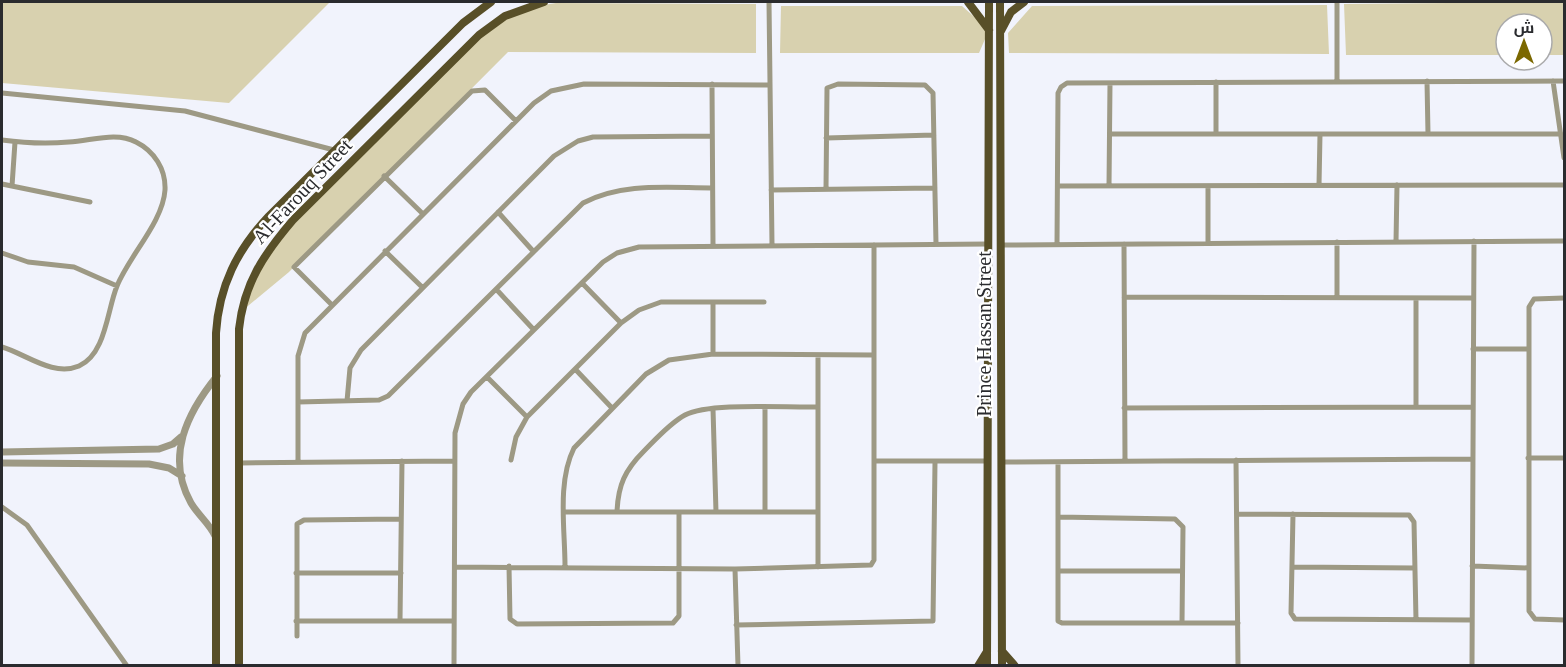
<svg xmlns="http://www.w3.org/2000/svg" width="1566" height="667" font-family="'Times New Roman',Cairo,serif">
  <rect width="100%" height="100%" fill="#f1f3fc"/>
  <path fill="#d8d1af" d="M2 2H330L229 103 2 83Z
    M1564 2V55H1542V24H1506V55H1346L1344 4Z
    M556 3 756 4V53L508 52 289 272 243 310 267 251 495 22 538 6Z
    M1327 5 1329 54 1009 53 1008 33 1032 6Z
    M781 6H962L989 30 979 53H780Z"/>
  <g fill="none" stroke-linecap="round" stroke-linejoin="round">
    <path stroke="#9d9984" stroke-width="5" d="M769 2 772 245
      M1337 2V82
      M1427 81 1428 134
      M1553 81 1564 158
      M1216 82V134
      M712 84 713 245
      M2 93 185 111 334 150
      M1110 134H1561
      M826 138 934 135
      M2 140C24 143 47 144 69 142 91 141 116 131 136 142 154 151 166 169 165 190 163 222 129 256 117 286 107 310 106 354 79 366 53 377 26 354 2 347
      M384 176 423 214
      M2 184 90 202
      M1319 185 1320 134
      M12 186 15 142
      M1058 186 1564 185
      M1109 186 1110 83
      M826 189 827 88 838 84 925 85 933 93 936 244
      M771 190 935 188
      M498 212 533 251
      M1396 242 1397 185
      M1208 243V186
      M1124 244 1125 461
      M1001 245 1564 241
      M1057 245 1058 93 1061 87 1067 83 1564 81
      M385 251 422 287
      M2 253 28 262 74 267 117 286
      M582 283 621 323
      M496 289 534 330
      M1124 297 1473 298
      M1337 297V242
      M1416 298V407
      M1564 298 1534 299 1529 307V611L1535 619 1564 620
      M331 304 294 267 472 91 485 90 516 121
      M1473 349H1529
      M713 354V302
      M818 355V567
      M576 370 612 408
      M487 377 527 417
      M347 401 350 368 361 350 554 156 578 141 593 137 712 136
      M298 402 379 400 388 396 583 203C623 182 669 188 712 188
      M1124 408 1473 407
      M713 409 716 512
      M1528 458H1564
      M511 460 516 437 527 417 621 323 639 310 661 302H764
      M1236 460 1238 666
      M875 461H988
      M298 462V356L305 333 534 103 551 91 584 84 770 85
      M1001 462 1472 459
      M1058 462V621L1062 623H1238
      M240 463 453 461
      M2 507 27 525 127 666
      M765 511V408
      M565 512H817
      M617 512C618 485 625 470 644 451 656 439 670 423 685 415 710 402 787 408 818 407
      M1237 514 1409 515 1414 522 1416 620
      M1293 514 1291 613 1295 619 1472 620
      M1058 517 1175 519 1183 527 1182 623
      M509 566 510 619 517 624 673 623 679 616V512
      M565 566C565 529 557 482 574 448L646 374 669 360 713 354 873 355
      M1472 566 1528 568
      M455 567 735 569 871 565 874 560V245
      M1293 567 1415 568
      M735 569 738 666
      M1058 571H1182
      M296 573H401
      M296 621H453
      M400 621 402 461
      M736 625 933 621 935 462
      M297 636V524L304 520 401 519
      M454 666 455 433 463 404 471 392 603 262 617 253 639 247 988 244
      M1472 666 1474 241"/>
    <path stroke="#9d9984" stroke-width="7" d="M2 452 159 449 173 444 181 437
      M2 463 149 464 169 468 182 476
      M215 536C210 524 198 515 191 503 165 457 187 413 217 376"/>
    <path stroke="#584f28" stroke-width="8" d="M968 2 989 30
      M1000 2 1002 666
      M1001 31 1011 12 1024 2
      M1002 651 1015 666
      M216 666V333C219 286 237 250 269 216L463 23 491 2
      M239 666V329C244 283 264 254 293 220L479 35 505 16 544 2
      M978 666 986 653
      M987 666 989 2"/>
  </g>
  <g text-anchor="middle" stroke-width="4.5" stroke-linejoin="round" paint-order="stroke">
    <g font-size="20" fill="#2a2b2e" stroke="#fff">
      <text transform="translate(302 191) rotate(-47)" y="7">Al-Farouq Street</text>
      <text transform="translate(984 334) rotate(-90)" y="7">Prince Hassan Street</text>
    </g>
  </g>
  <rect width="1566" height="667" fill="none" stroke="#2a2b2e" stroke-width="6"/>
  <g transform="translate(1524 42)"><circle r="28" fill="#ffffff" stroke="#aaaaab" stroke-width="1.5"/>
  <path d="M0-4.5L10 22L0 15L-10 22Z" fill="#7b6800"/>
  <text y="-9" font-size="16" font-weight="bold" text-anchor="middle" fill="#2a2b2e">ش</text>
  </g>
</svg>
